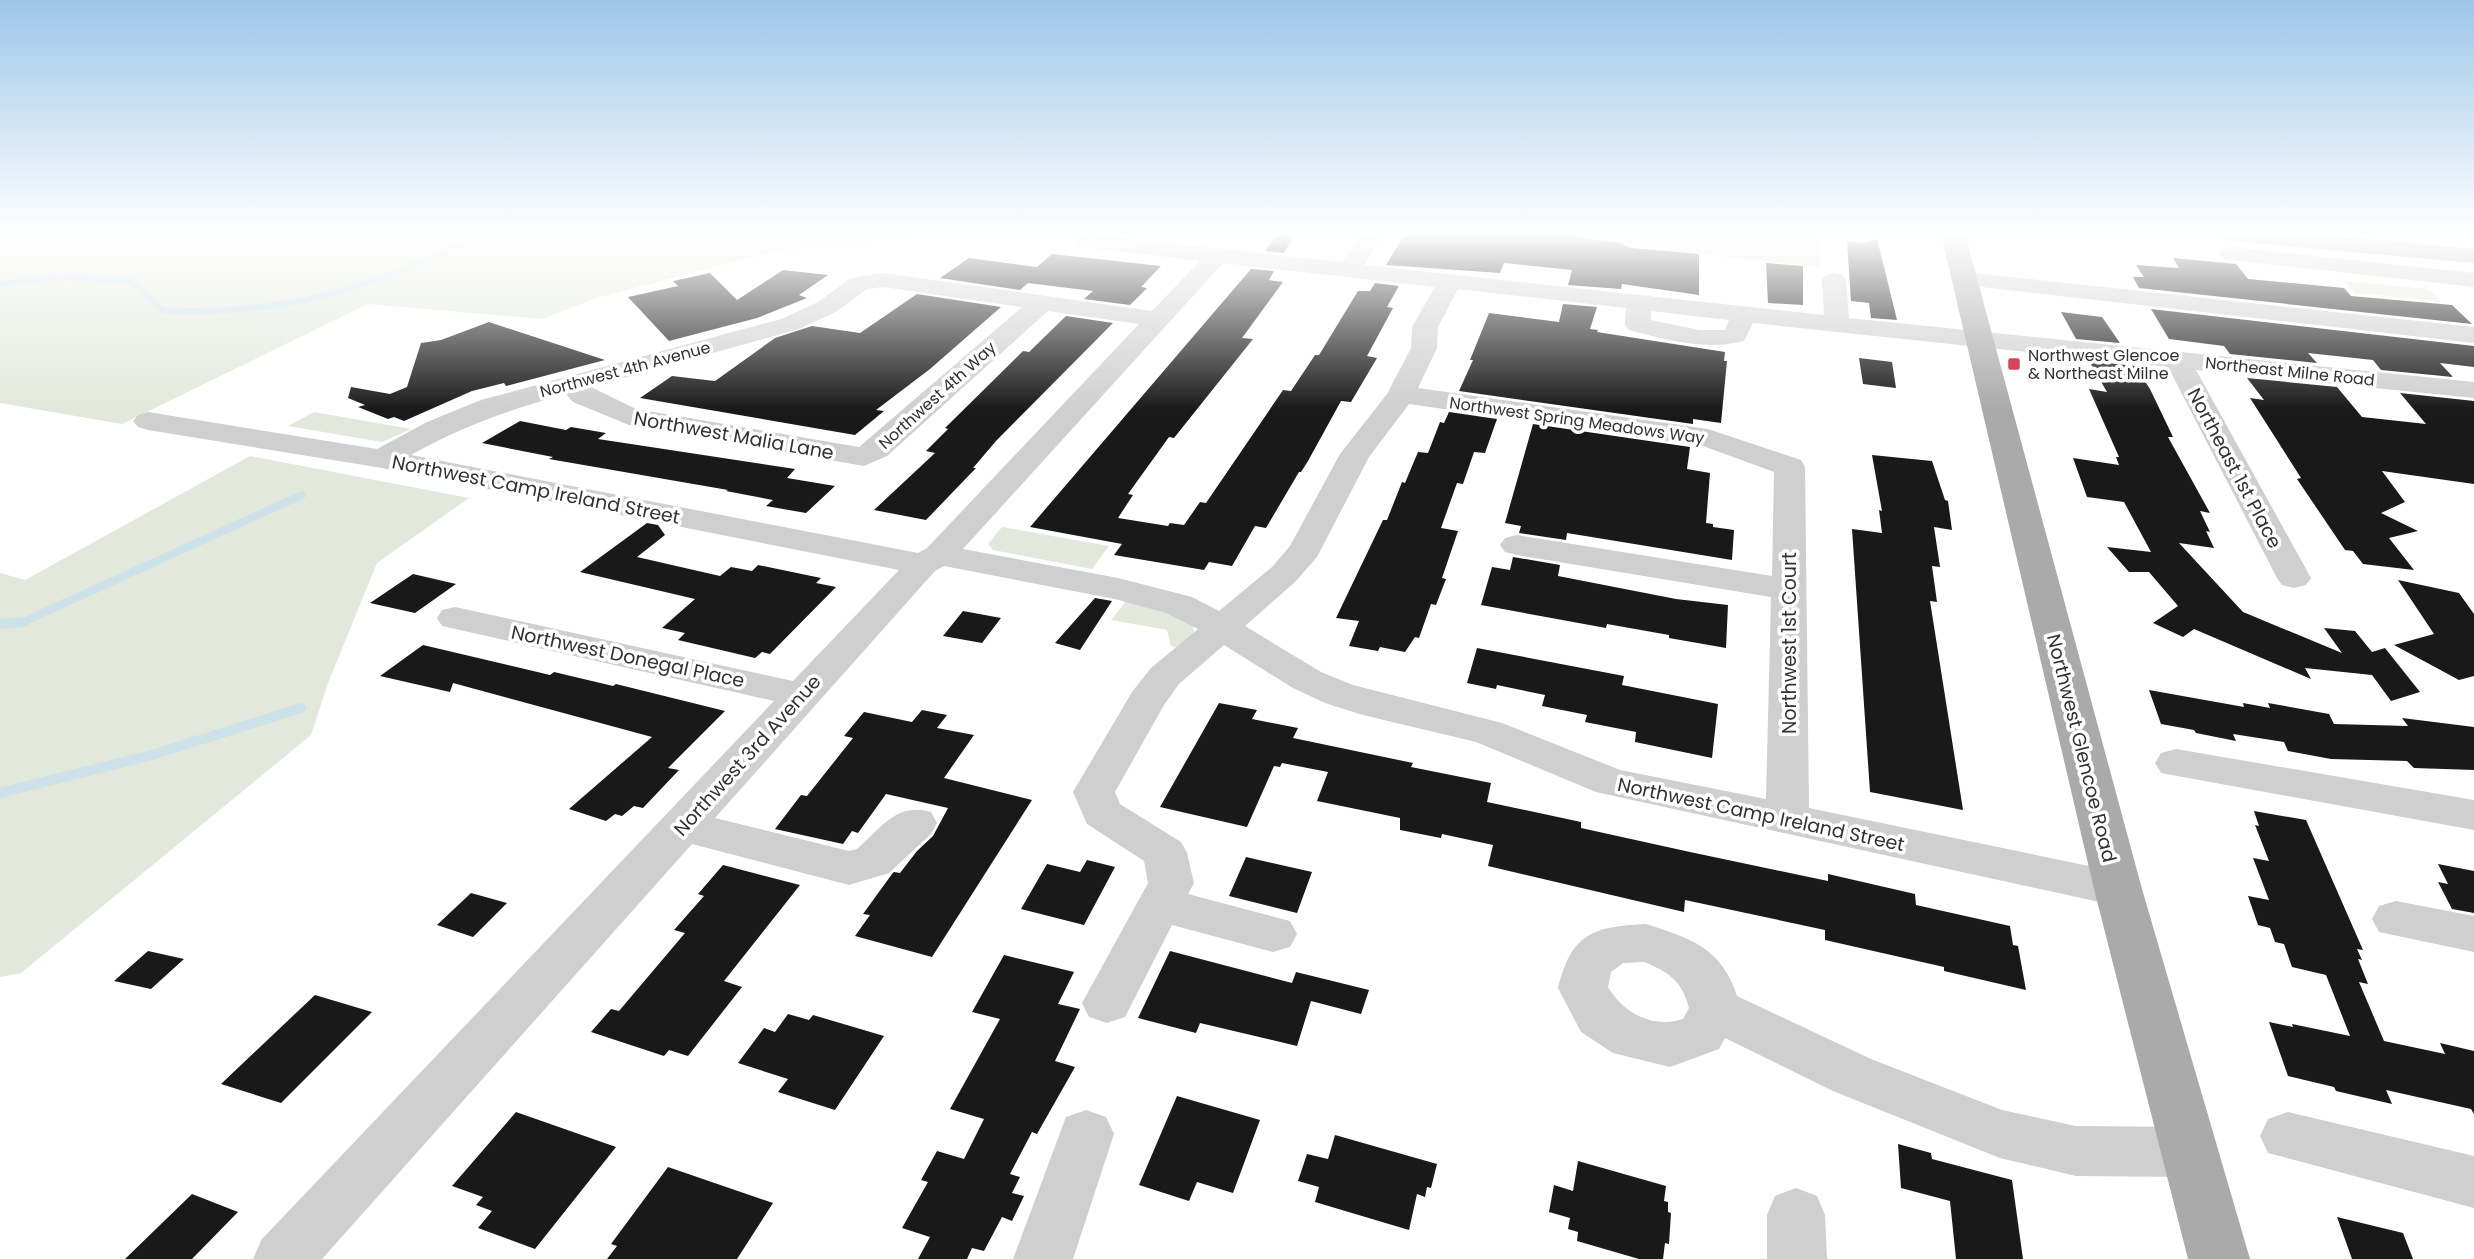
<svg xmlns="http://www.w3.org/2000/svg" width="2474" height="1259" font-family="Poppins,sans-serif">
  <rect width="100%" height="100%" fill="#fff"/>
  <path fill="#e3e8dc" d="M0 234H946L775 251 593 299 543 319 368 304 122 424 0 403Z
    M1645 234H1817L1821 267 1642 248Z
    M2344 281 2429 289 2441 301 2355 293Z
    M314 412 411 429 382 442 288 426Z
    M250 456 469 498 377 563 328 683 311 735 21 973 0 977V573L25 580Z
    M1002 527 1109 546 1092 569 993 550 988 544Z
    M1127 600 1150 605 1192 624 1194 632 1180 649 1171 646 1167 630 1111 620Z"/>
  <g fill="none" stroke-linecap="round" stroke-linejoin="round">
    <path stroke="#cde1e9" stroke-width="6" d="M0 236 9 234
      M0 284 59 277 131 281 162 310C280 317 379 287 484 234"/>
    <path stroke="#cde1e9" stroke-width="8" d="M8 623 23 622 302 495"/>
    <path stroke="#cde1e9" stroke-width="10" d="M0 624 24 622
      M0 793 152 755 301 708"/>
  </g>
  <path fill="#191919" d="M1278 234 1293 237 1284 253 1265 251Z
    M1405 234H1578L1577 238 1624 243 1623 245 1632 248 1699 254V295L1622 284 1621 289 1568 285 1572 270 1504 263 1500 273 1386 265Z
    M1877 239 1886 275 1897 320 1871 318 1869 303 1851 301 1847 241 1864 243Z
    M1052 254 1161 266 1141 287 1147 288 1130 305 1084 299 1093 291 1028 283 1020 290 940 278 969 258 1037 267Z
    M2173 258 2236 264 2248 279 2344 288 2351 296 2452 305 2472 324 2139 288 2133 277H2144L2136 265 2179 268Z
    M1766 263 1803 266V305L1768 303Z
    M1251 269 1274 271 1269 280 1283 282 1242 338 1253 339 1174 438 1169 437 1128 494 1133 495 1118 518 1168 526 1170 523 1184 525 1200 502 1206 503 1283 390 1291 391 1315 355H1319L1358 291H1370L1375 283 1399 286 1387 307 1393 308 1367 356 1377 358 1351 402 1341 401 1308 461 1301 472H1299L1266 528 1255 526 1232 566 1209 562 1204 570 1114 555 1122 544 1030 527Z
    M783 270 828 275 799 295 807 298 757 318 669 341 628 297 678 286 673 281 710 273 737 300Z
    M917 294 1001 307 930 369 876 410 884 411 855 435 640 398 672 376 715 381 775 338 812 326 860 333Z
    M1563 304 1597 307 1590 329 1598 330 1597 332 1725 352 1724 361H1727L1721 423 1693 419V424L1459 391 1473 360H1470L1489 313 1559 322Z
    M2151 309 2474 346V367L2440 363 2453 377 2381 370 2373 360 2308 353 2317 363 2230 354 2224 346 2169 339Z
    M2061 312 2102 317 2120 343 2076 339Z
    M1066 316 1113 323 996 441 973 468H976L926 520 874 510 935 453 926 451 948 429 945 428 1023 351 1029 352Z
    M489 322 605 360 506 386 504 383 472 391 404 421 394 417 388 419 358 407 365 405 348 398 351 387 390 394 407 387 421 343 441 340Z
    M1859 358 1892 362 1896 388 1863 384Z
    M2089 361 2135 366 2150 389 2173 437H2168L2210 513 2200 511 2210 532 2206 531 2214 548 2179 543 2243 612 2342 653 2324 628 2355 631 2372 652 2385 648 2420 692 2391 701 2372 675 2305 668 2311 679 2194 629 2183 637 2153 623 2178 606 2149 572H2129L2107 547 2151 552 2124 502 2087 497 2073 458 2119 465 2116 457H2119L2089 389 2107 392Z
    M2247 378 2337 387 2362 417 2426 424 2400 393 2474 401V484L2382 471 2405 502 2381 513 2418 531 2389 538 2414 570 2363 564 2353 551 2345 550 2297 479 2301 478 2250 398 2264 400Z
    M1449 412 1497 419 1485 453 1474 452 1463 484 1457 483 1441 528 1458 531 1442 578 1446 579 1436 605 1431 604 1419 638 1415 637 1405 652 1380 647 1378 651 1349 646 1359 621 1336 618 1383 520H1387L1402 482 1405 483 1418 452 1428 453 1440 422 1444 423Z
    M520 421 566 430 571 427 606 433 598 439 795 469 787 478 835 486 806 513 766 506 773 500 726 491 728 490 549 459 553 457 482 443Z
    M1533 424 1690 447 1687 469 1710 473 1706 523 1713 524V527L1734 530 1732 560 1567 533 1566 540 1519 533 1521 526 1505 523Z
    M1872 455 1932 461 1945 500 1948 501 1952 530 1934 527 1940 567 1932 566 1937 602 1930 601 1963 810 1870 792 1852 529 1882 533 1879 510 1882 511Z
    M647 523 658 525 665 535 637 557 720 576 731 567 752 571 758 565 821 578 816 583 836 587 770 654 762 652 755 658 678 640 685 633 662 628 695 599 580 572Z
    M1513 557 1560 565 1558 576 1676 599 1728 605 1726 648 1669 638V635L1607 624 1606 628 1481 605 1492 567 1510 570Z
    M413 574 456 584 415 613 370 603Z
    M2398 580 2459 593 2474 614V676L2459 680 2394 645 2434 634Z
    M1095 598 1112 601 1080 650 1055 643Z
    M963 611 1001 618 982 643 943 636Z
    M423 645 550 675 554 672 613 686 616 684 725 711 668 768 679 770 643 808 634 806 622 816 615 814 606 821 569 809 652 737 453 683 450 692 380 676Z
    M1477 648 1624 676 1622 685 1718 704 1712 758 1635 742 1636 732 1585 722 1587 715 1542 706 1545 695 1497 685 1496 689 1467 683Z
    M2149 690 2244 707 2243 703 2270 708 2268 703 2329 714 2334 724 2408 726 2402 718 2474 727V770L2414 768 2407 761 2331 759 2288 751 2284 742 2233 734 2236 741 2196 733 2194 730 2161 724Z
    M1219 703 1257 710 1252 719 1298 728 1293 738 1413 763 1411 767 1491 783 1487 802 1581 822V828L1690 852 1828 881V874L1915 894 1916 905 2010 926 2013 945 2018 946 2026 990 1944 971V967L1825 940V930L1685 900 1684 912 1488 866 1493 845 1442 834 1441 838 1400 830V818L1317 801 1328 772 1282 763 1280 767 1274 766 1247 827 1160 807Z
    M922 710 947 715 937 728 974 735 944 778 1032 800 932 957 855 936 870 915 863 914 892 874 894 872 900 873 917 851 933 836 948 808 886 794 858 833 852 831 843 844 775 829 801 795 807 796 853 738 844 736 864 712 912 722Z
    M2254 811 2306 820 2363 950 2357 949 2362 960 2358 959 2368 984 2359 982 2384 1041 2445 1054 2440 1043 2474 1051V1114L2471 1109 2386 1090 2392 1104 2336 1091 2334 1087 2288 1076 2269 1022 2293 1027 2292 1024 2350 1036 2326 975 2292 967 2284 944 2275 942 2270 928 2258 925 2248 896 2269 900 2253 858 2269 861 2255 825 2259 826Z
    M1246 857 1312 872 1297 913 1229 896Z
    M1087 860 1115 867 1084 925 1021 909 1047 864 1080 872Z
    M2438 864 2474 871V913L2452 909 2438 882 2448 884Z
    M723 865 800 885 724 981 742 987 688 1056 669 1050 664 1056 591 1032 611 1009 619 1011 685 933 674 930 704 896 698 894Z
    M471 893 507 903 473 937 437 925Z
    M148 951 184 959 151 989 114 981Z
    M1170 951 1292 983 1296 972 1369 990 1361 1014 1311 1001 1297 1046 1200 1023 1196 1033 1138 1018Z
    M1004 955 1074 972 1058 1004 1080 1009 1055 1061 1075 1067 1037 1134 1032 1132 1010 1174 1020 1177 1012 1193 1024 1196 1012 1221 1002 1217 984 1251 972 1248 967 1259H918L930 1237 902 1228 928 1182 921 1180 937 1151 964 1159 984 1119 950 1109 1000 1019 972 1012Z
    M315 995 372 1012 281 1103 221 1084Z
    M788 1014 809 1020 813 1015 884 1036 835 1110 778 1092 788 1079 738 1063 764 1028 775 1032Z
    M1177 1096 1260 1120 1233 1193 1197 1182 1189 1201 1139 1185Z
    M516 1112 616 1147 535 1249 478 1228 492 1211 476 1205 483 1197 452 1186Z
    M1335 1135 1437 1164 1431 1188 1427 1187 1425 1197 1417 1194 1409 1230 1315 1202 1319 1187 1298 1181 1307 1154 1328 1159Z
    M1898 1144 1931 1153 1932 1159 2012 1180 2023 1259H1956L1950 1201 1901 1188Z
    M1578 1161 1666 1186 1664 1201 1668 1202V1212L1671 1213 1669 1244 1665 1243 1663 1259H1639L1577 1241 1578 1232 1568 1229 1570 1218 1549 1212 1554 1185 1573 1191Z
    M668 1167 773 1203 737 1259H607L617 1246 611 1244Z
    M192 1194 238 1212 192 1259H125Z
    M2337 1217 2403 1233 2413 1259H2352Z"/>
  <g fill="none" stroke-linecap="round" stroke-linejoin="round">
    <path fill="#cfcfcf" fill-rule="evenodd" d="M1084 234 1342 262 1362 234H1384L1364 265 1824 315 1822 280 1826 275 1834 273 1842 275 1846 280 1849 318 2474 382V398L2196 370 2311 578 2306 585 2294 588 2282 585 2277 578 2168 367 1753 323 1744 341C1703 351 1669 340 1629 330L1625 325 1626 308 1458 289 1438 327 1437 348 1418 388 1708 429 1801 460 1805 467 1809 808 2118 872 2134 877 2141 889 2134 901 2118 906 1596 792 1476 742 1363 715 1325 703 1293 688 1224 645 1179 684 1164 705 1115 792 1120 804 1181 842 1187 853 1194 883 1188 894 1290 921 1297 934 1290 947 1273 952 1172 925 1125 1017 1107 1023 1089 1017 1082 1003 1148 883 1144 861 1087 824 1073 792 1132 692 1151 668 1198 629 1166 613 1115 599 944 566 935 571 715 818 849 851 857 849C881 828 897 802 931 812L937 823 931 834 889 873 849 885 692 844 322 1259H253L262 1239 774 701 442 626 437 618 442 610 455 607 793 681 899 570 382 468 148 430 138 427 133 421 138 415 148 412 377 449 427 422 481 400 781 319 818 302 851 278 883 273 1152 311 1200 261 1076 246 1073 241 1076 236ZM1223 263 1435 287 1412 327 1411 348 1387 394 1340 454 1290 546 1272 567 1219 611 1192 597 1118 578 963 549ZM883 287 1022 307 859 447 636 409 591 387 799 329 836 312 867 289ZM1048 311 1139 324 927 548 918 553 411 455C461 427 511 409 566 394L573 402 629 425 864 466 887 456ZM1651 311 1729 320 1725 330H1699L1651 320ZM1409 404 1703 446 1774 472 1772 576 1517 535 1505 538 1500 545 1505 552 1517 555 1771 597 1766 799 1620 770 1502 723 1353 685 1321 672 1245 626 1296 581 1317 557 1369 457Z
      M2230 247 2474 273V287L2222 259 2219 254 2222 249Z
      M1964 272 2474 327V343L1956 284 1952 279 1956 274Z
      M2176 749 2474 800V830L2161 773 2155 763 2161 753Z
      M2396 901 2474 916V952L2379 932 2372 919 2379 906Z
      M1646 924C1690 938 1722 948 1737 996L1871 1059 2002 1110 2076 1126 2188 1127 2208 1134 2216 1152 2208 1170 2188 1177 2076 1176 2000 1158 1833 1091 1725 1038 1719 1049 1670 1067 1613 1053 1581 1032 1558 988C1572 933 1592 927 1646 924ZM1644 962C1669 972 1682 981 1689 1008L1683 1019C1653 1029 1623 1013 1608 987L1611 972 1623 963Z
      M1086 1110 1106 1117 1114 1134 1073 1259H1013L1066 1117Z
      M2288 1112 2474 1156V1208L2268 1153 2260 1136 2268 1119Z
      M1796 1188 1817 1196 1825 1215 1827 1259H1767V1215L1775 1196Z"/>
    <path fill="#aaa" fill-rule="evenodd" d="M1941 234H1965L2142 889 2250 1259H2188L2094 889Z
      M2220 234H2312L2474 249V263L2232 241 2224 239Z"/>
  </g>
  <linearGradient id="sky" x2="0" y2="1"><stop stop-color="#9dc6e8"/><stop offset="0.57" stop-color="#fff"/><stop offset="1" stop-color="#fff" stop-opacity="0"/></linearGradient>
  <rect width="2474" height="410" fill="url(#sky)"/>
  <rect fill="#da435c" stroke="#fff" stroke-width="2.5" x="2007" y="357" width="14" height="14" rx="3.5"/>
  <g text-anchor="middle" stroke-width="7" stroke-linejoin="round" paint-order="stroke">
    <g font-size="16" fill="#323232" stroke="#fff" text-anchor="start">
      <text x="2028" y="361">Northwest Glencoe<tspan x="2028" dy="18">&amp; Northeast Milne</tspan></text>
    </g>
    <g font-size="16" fill="#323232" stroke="#fff">
      <text transform="translate(625 369) rotate(-15)" y="6">Northwest 4th Avenue</text>
      <text transform="translate(2290 371) rotate(6)" y="6">Northeast Milne Road</text>
      <text transform="translate(937 395) rotate(-42)" y="6">Northwest 4th Way</text>
      <text transform="translate(1577 420) rotate(8)" y="6">Northwest Spring Meadows Way</text>
    </g>
    <g font-size="19" fill="#323232" stroke="#fff">
      <text transform="translate(734 435) rotate(10)" y="7">Northwest Malia Lane</text>
      <text transform="translate(2235 468) rotate(62)" y="7">Northeast 1st Place</text>
      <text transform="translate(536 489) rotate(11)" y="7">Northwest Camp Ireland Street</text>
      <text transform="translate(1789 643) rotate(-90)" y="7">Northwest 1st Court</text>
      <text transform="translate(628 656) rotate(12)" y="7">Northwest Donegal Place</text>
      <text transform="translate(2082 748) rotate(76)" y="7">Northwest Glencoe Road</text>
      <text transform="translate(747 755) rotate(-48)" y="7">Northwest 3rd Avenue</text>
      <text transform="translate(1761 814) rotate(12)" y="7">Northwest Camp Ireland Street</text>
    </g>
  </g>
</svg>
